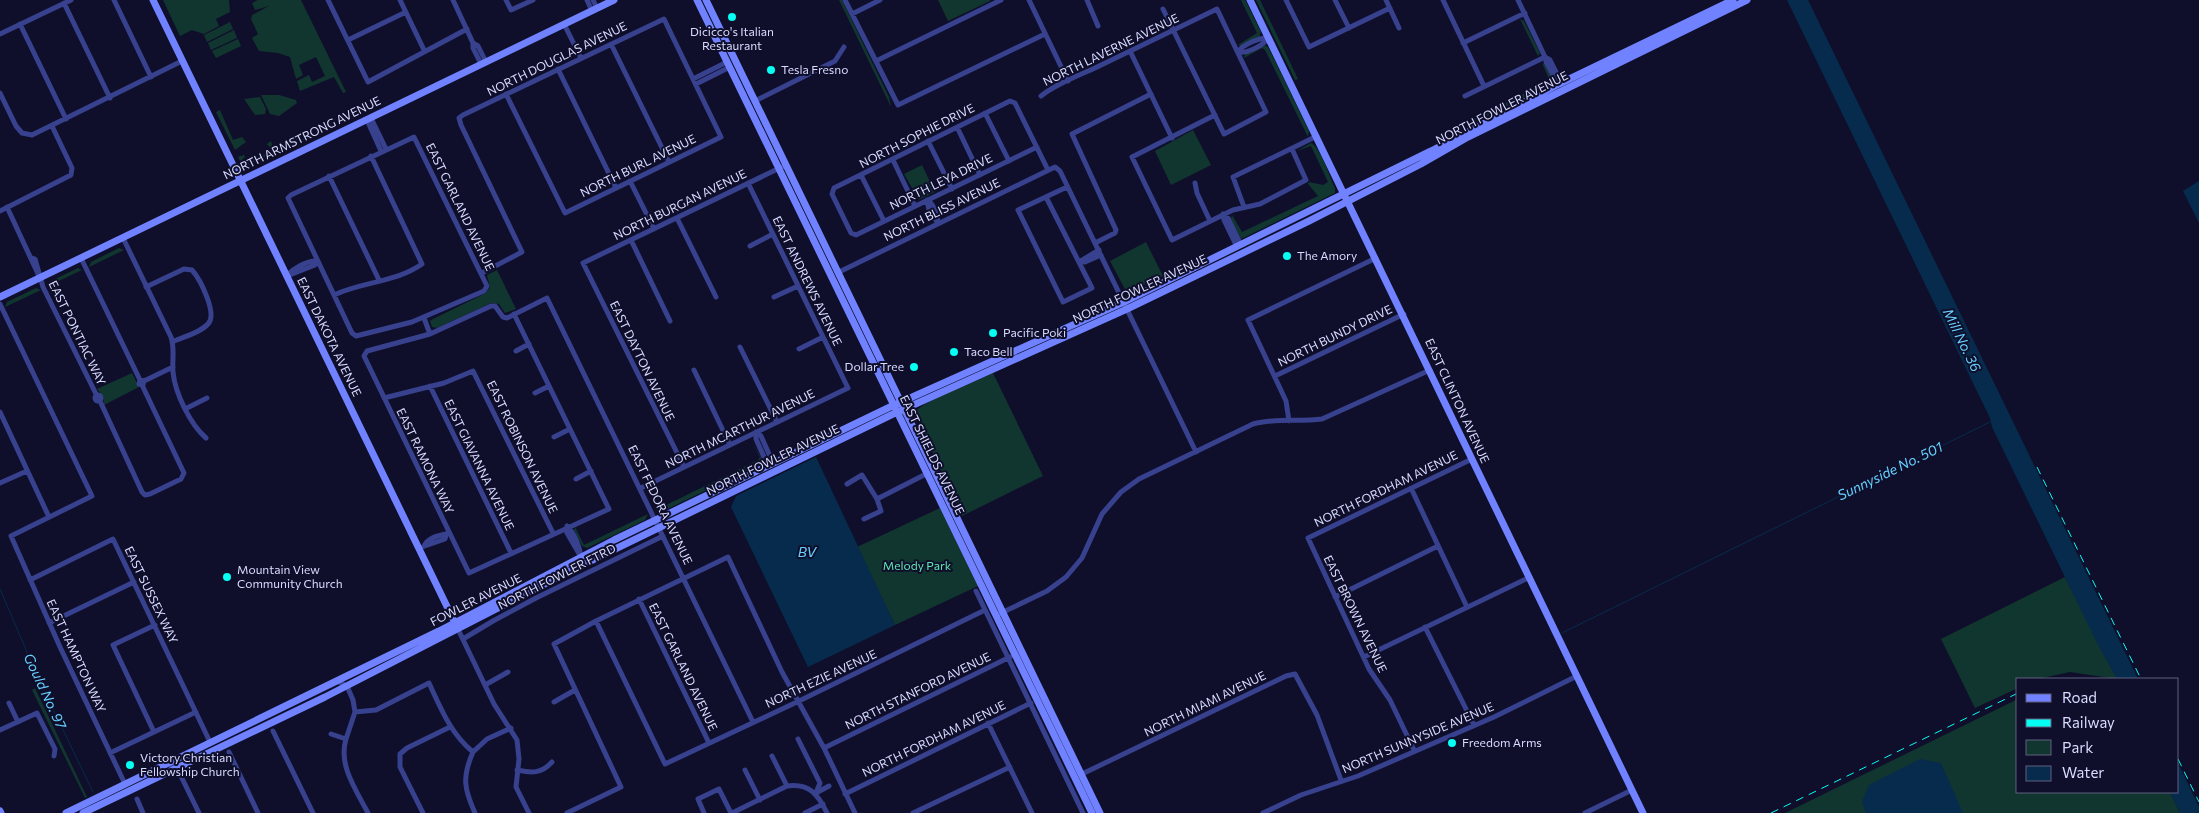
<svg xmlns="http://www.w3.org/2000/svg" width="2199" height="813" font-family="Commissioner,sans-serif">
  <rect width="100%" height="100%" fill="#0f0f2b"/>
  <path fill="#11362f" d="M163 0H229L230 12 216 19 219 26 204 34 192 30 180 36Z
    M258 0H301L346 92 343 93 334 77 300 91 297 81 309 75 312 82 325 76 316 57 299 65 303 75 296 79 290 57 278 53 259 51 252 38 258 34 251 19 252 15 269 6 255 10 252 3Z
    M839 0H842L889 97 891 107Z
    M938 0H990V1L948 21Z
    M1241 0H1245L1261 32 1259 37 1241 46 1238 45 1257 33Z
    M1256 0H1260L1298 79 1295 80Z
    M1520 19 1524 21 1540 53 1538 56Z
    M230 22 233 29 207 42 204 35Z
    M234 30 237 38 211 50 208 43Z
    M238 39 241 46 216 58 212 51Z
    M1264 45 1268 47 1309 131 1308 137 1265 50 1262 48 1244 58 1245 54Z
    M1542 63 1545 65 1552 78 1551 84 1475 122 1473 119 1548 82 1549 79Z
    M261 95H279L296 100 297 103 279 116 270 114Z
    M260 97 266 109 265 114 255 115 244 99Z
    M220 110 233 140 242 137 246 142 235 150 216 112Z
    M1193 130 1211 165 1171 185 1155 151Z
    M296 138 307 139 274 153 267 144 271 141 273 148 287 147Z
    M1311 143C1320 146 1330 178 1335 188V193L1241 239 1231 219 1232 215 1242 232 1318 196 1308 184 1309 182 1323 185 1328 182 1311 146 1297 151Z
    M271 153 272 154 246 166 242 165 238 157 244 155 245 157 242 160 244 163C251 157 262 155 271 153Z
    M922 165 935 192 919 200 904 174Z
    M1146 242 1163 276 1127 293 1110 261Z
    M119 248 124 250 89 267 91 262Z
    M78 268 82 270 48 286 49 282Z
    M497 270 516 309 505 313 499 304 491 303 437 328 432 327 430 321 433 319 486 293 490 287 487 275Z
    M36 288 41 290 5 307 7 302Z
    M132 373 139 387 104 405 103 396 97 389Z
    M993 373 1043 476 962 516 914 413C921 402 979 380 993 373Z
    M751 440 762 459 761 464 661 512 656 510 758 460 760 457Z
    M940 508 978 586 895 625 857 547Z
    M648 514 645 520 587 548 582 546 574 530 575 527 584 545Z
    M2065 577 2117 679 2070 672 2037 679H2018V688L1975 708 1941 639Z
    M35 688 87 797 85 798 32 690Z
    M2018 699V792H2170L2180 813H1785Z"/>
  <path fill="#072b4d" d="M1787 0H1808L2138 679H2117L2098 645 1992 427 1990 418Z
    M2199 181V223L2183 191Z
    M816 457 895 625 808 667 731 507 736 496Z
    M1920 759 1941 763 1963 813H1866L1862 802 1869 785Z
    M2178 763 2199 807V813H2180L2170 792H2178Z"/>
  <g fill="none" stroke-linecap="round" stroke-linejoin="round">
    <path stroke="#072b4d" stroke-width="1" d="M0 589 39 680 93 792
      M1562 633 1992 421
      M103 812V813"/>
    <path stroke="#37418e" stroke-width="5" d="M114 0 151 77
      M328 0 368 82 467 29
      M400 0 424 50
      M453 0 473 43V48L481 64
      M506 0 511 10 533 0
      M587 0 592 11
      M593 0 597 8
      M845 0 898 105 1045 34
      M1029 0 1068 81
      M1087 0 1098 26
      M1286 0 1309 47 1390 8
      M1335 0 1349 28
      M1386 0 1399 28
      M1443 0 1484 86
      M1518 0 1545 57 1550 60 1559 78 1557 81
      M64 3 110 98
      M852 14 880 0
      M20 24 66 119
      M564 24 581 58
      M0 34 71 0
      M348 40 406 12
      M473 43 478 46 486 62
      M1463 43 1525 13
      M611 44 669 162
      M1130 51 1172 138
      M1238 52C1247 54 1264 45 1268 38
      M1238 52C1242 45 1260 37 1268 38
      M1546 58V62L1558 84
      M876 61 1001 0
      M558 69 616 188
      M693 79 727 62
      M696 84 730 67
      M0 93 16 126 22 133 32 135 182 61
      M1041 96C1056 84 1077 76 1095 68 1136 48 1176 29 1217 9L1266 112 1224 134 1163 9
      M1465 96 1545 57
      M755 101 835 61 844 47
      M985 113 1009 161
      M1215 115 1132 157 1172 240 1233 210 1260 204 1306 180 1292 149
      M371 118 386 149
      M367 120 381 151
      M957 127 980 175
      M414 137 487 286 484 291 412 322 356 336 352 333 288 198 291 195Z
      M928 141 952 189
      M1037 147 856 235 851 233 832 194 834 188 1010 101 1015 103 1048 170
      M893 160 915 206
      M861 175 884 221
      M329 176 379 280
      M630 181 654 229
      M1195 183 1197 193 1210 221
      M1046 197 1092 288 1063 302 1018 210 1067 187
      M927 200C934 204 938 216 938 223
      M927 200 929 210 938 223
      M7 207 39 276
      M1244 207 1233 177 1317 136
      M0 211 71 175 72 168 52 126
      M1223 214 1228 218 1241 245
      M1223 214 1224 220 1237 247
      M677 218 716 297
      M123 238 171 337C175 349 172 360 173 372 175 393 190 424 206 438
      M631 240 670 321
      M1095 243 1115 233 1116 230 1072 134 1151 94
      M750 246 773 234
      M32 258 35 259 43 287 97 396
      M81 258 140 380
      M1081 261 1085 262 1101 255
      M1079 262 1099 250
      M839 272 1055 167 1060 171 1196 452
      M482 273 522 252 461 125 459 118 463 115 664 19 721 137 565 213 506 94
      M286 276C293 269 307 260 317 261
      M287 276 315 265 317 261
      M146 287 184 269 192 270C200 279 218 314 208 324 200 333 183 337 172 342
      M334 295C361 282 397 282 422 264L371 156
      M774 297 798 286
      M0 304 92 496 11 536 60 647 125 784
      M514 314 609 509 469 573 364 356 367 351 430 334 491 306H495L503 317 507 318 547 298 753 722
      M424 318 430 334
      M740 347 777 422
      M799 349 823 337
      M516 351 529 344
      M694 370 730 445
      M1275 376 1404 314
      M144 381 140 380 139 384 143 385 144 381 173 367
      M430 386 511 553
      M535 393 549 386
      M95 398a3 3 0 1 1 6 0a3 3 0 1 1-6 0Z
      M384 398 444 383 473 371 553 533
      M100 401 142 492 145 495 150 494 181 479 184 473 142 385
      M187 408 207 398
      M0 412 49 517
      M1289 421 1286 401 1248 320 1376 258
      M756 432V439L768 466
      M756 432 761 436 773 463
      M554 437 570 429
      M684 467 583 263 786 165
      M576 479 591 471
      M0 483 27 471
      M847 484 862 475 877 499
      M641 488 848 388 748 183
      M1411 488 1467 607
      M864 519 881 511 877 499 928 473
      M567 526C575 534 580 547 581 558
      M567 526V533L581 557
      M424 546C429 536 440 536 449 533
      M419 548 445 539 446 535
      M30 580 113 539 210 742
      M976 591 1083 813
      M1335 597 1438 546
      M639 599 709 743
      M997 615 1047 591 1066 577 1082 558 1102 514 1121 492 1139 479 1253 424C1275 418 1299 422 1322 419L1430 370
      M596 621 665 764 799 701 985 610
      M49 623 134 582
      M456 625 494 704 517 740 519 759 516 787 529 813
      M1425 627 1474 725
      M463 639 493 621 536 598 663 536
      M1364 657 1530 577
      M337 681 347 686 353 700 355 712 346 739
      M485 685 508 672
      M554 702 575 690
      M9 703 18 722
      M355 712 376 710 429 683C441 709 451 734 473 752 462 777 464 789 475 813
      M988 723 1032 813
      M0 730 37 713 55 749 54 756
      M273 731 313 813
      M154 732 113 645 155 625
      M331 734 346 739C338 765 356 790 368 813
      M798 739 820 783 816 793
      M824 748 1010 657
      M1414 750 1390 700 1369 669 1308 538 1472 459
      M229 752 258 813
      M473 752 487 739 511 728
      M110 753 196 712
      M772 756 787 786
      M167 764 177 768 199 813
      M517 770C532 773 541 774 552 762
      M745 770 760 800
      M1082 774 1286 676 1295 674 1317 715 1341 780
      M816 793 829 786
      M845 794 1031 703
      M137 799 143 813
      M423 813 400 767V754L407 748 450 727
      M567 813 621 787 554 644 596 621 728 557 782 672 824 748 855 813
      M704 813 698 799 719 789 731 813
      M732 813 787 786C809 783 818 794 827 813
      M805 813 823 804
      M913 813 1010 767
      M1263 813 1301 795 1358 776 1494 717 1577 676
      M1585 813 1632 790"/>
    <path stroke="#7082ff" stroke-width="7" d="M153 0 455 623
      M697 0 1092 813
      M706 0 1100 813
      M1250 0 1643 813
      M0 297 614 0
      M0 811 1 813
      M66 813 439 631 614 540 890 407 1124 302 1431 151 1559 84 1733 0
      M83 813 325 697 574 569 891 415 1127 309 1309 221 1421 164 1468 137 1747 0"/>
    <path stroke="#05fff2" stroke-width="1" stroke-dasharray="8 6" stroke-linecap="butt" d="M2037 467 2141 679
      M2060 679H2086
      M2178 759 2199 802
      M1771 813 2018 693"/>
  </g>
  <g fill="#05fff2" stroke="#0f0f2b" stroke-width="2">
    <circle cx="732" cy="17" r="5"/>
    <circle cx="771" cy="70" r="5"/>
    <circle cx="1287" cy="256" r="5"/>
    <circle cx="993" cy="333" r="5"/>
    <circle cx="954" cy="352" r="5"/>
    <circle cx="914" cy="367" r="5"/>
    <circle cx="227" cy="577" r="5"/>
    <circle cx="1452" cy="743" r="5"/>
    <circle cx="130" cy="765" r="5"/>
  </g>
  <g text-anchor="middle" stroke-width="4" stroke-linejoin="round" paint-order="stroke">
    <g font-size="12" fill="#d9dbff" stroke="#0f0f2b" text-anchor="start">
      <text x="732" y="36" text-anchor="middle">Dicicco's Italian<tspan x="732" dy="14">Restaurant</tspan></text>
      <text x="781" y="74">Tesla Fresno</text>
      <text x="1297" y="260">The Amory</text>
      <text x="1003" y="337">Pacific Poki</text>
      <text x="964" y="356">Taco Bell</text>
      <text x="904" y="371" text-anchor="end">Dollar Tree</text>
      <text x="237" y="574">Mountain View<tspan x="237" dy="14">Community Church</tspan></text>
      <text x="1462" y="747">Freedom Arms</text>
      <text x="140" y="762">Victory Christian<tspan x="140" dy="14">Fellowship Church</tspan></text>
    </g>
    <g font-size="12" fill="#d9dbff" stroke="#0f0f2b">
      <text transform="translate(1111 50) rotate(-26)" y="4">NORTH LAVERNE AVENUE</text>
      <text transform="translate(557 59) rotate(-26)" y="4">NORTH DOUGLAS AVENUE</text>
      <text transform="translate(1502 108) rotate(-27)" y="4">NORTH FOWLER AVENUE</text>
      <text transform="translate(917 136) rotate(-27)" y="4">NORTH SOPHIE DRIVE</text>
      <text transform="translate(302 138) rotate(-26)" y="4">NORTH ARMSTRONG AVENUE</text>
      <text transform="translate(638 166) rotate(-26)" y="4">NORTH BURL AVENUE</text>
      <text transform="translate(941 182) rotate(-26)" y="4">NORTH LEYA DRIVE</text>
      <text transform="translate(680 205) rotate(-26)" y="4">NORTH BURGAN AVENUE</text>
      <text transform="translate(460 207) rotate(64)" y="4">EAST GARLAND AVENUE</text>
      <text transform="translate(942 210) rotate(-26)" y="4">NORTH BLISS AVENUE</text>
      <text transform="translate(807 281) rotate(64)" y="4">EAST ANDREWS AVENUE</text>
      <text transform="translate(1140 289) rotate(-25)" y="4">NORTH FOWLER AVENUE</text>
      <text transform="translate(77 333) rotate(64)" y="4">EAST PONTIAC WAY</text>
      <text transform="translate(1335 336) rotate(-26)" y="4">NORTH BUNDY DRIVE</text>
      <text transform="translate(329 337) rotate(64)" y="4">EAST DAKOTA AVENUE</text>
      <text transform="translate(642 361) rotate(64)" y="4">EAST DAYTON AVENUE</text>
      <text transform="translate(1457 401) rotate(65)" y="4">EAST CLINTON AVENUE</text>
      <text transform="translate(740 429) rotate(-26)" y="4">NORTH MCARTHUR AVENUE</text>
      <text transform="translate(522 447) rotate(64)" y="4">EAST ROBINSON AVENUE</text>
      <text transform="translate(932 455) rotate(64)" y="4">EAST SHIELDS AVENUE</text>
      <text transform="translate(773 460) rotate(-26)" y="4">NORTH FOWLER AVENUE</text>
      <text transform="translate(425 461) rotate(64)" y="4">EAST RAMONA WAY</text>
      <text transform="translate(479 465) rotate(64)" y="4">EAST GIAVANNA AVENUE</text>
      <text transform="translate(1386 489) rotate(-26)" y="4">NORTH FORDHAM AVENUE</text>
      <text transform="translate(660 505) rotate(64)" y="4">EAST FEDORA AVENUE</text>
      <text transform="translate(557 577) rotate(-27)" y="4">NORTH FOWLER FTRD</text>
      <text transform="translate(151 595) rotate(64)" y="4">EAST SUSSEX WAY</text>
      <text transform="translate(476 600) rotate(-27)" y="4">FOWLER AVENUE</text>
      <text transform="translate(1355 614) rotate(64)" y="4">EAST BROWN AVENUE</text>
      <text transform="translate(76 656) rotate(65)" y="4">EAST HAMPTON WAY</text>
      <text transform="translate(683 667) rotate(64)" y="4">EAST GARLAND AVENUE</text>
      <text transform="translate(821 679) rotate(-25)" y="4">NORTH EZIE AVENUE</text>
      <text transform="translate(918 691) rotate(-26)" y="4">NORTH STANFORD AVENUE</text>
      <text transform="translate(1205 704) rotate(-26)" y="4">NORTH MIAMI AVENUE</text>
      <text transform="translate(1418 738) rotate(-23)" y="4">NORTH SUNNYSIDE AVENUE</text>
      <text transform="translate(934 739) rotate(-26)" y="4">NORTH FORDHAM AVENUE</text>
    </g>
    <g font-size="12" fill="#5ce9b0" stroke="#0f0f2b">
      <text x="917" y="570">Melody Park</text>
    </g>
    <g font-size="14" font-style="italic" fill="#67d0ff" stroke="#0f0f2b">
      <text transform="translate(1962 340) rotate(64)" y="5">Mill No. 36</text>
      <text transform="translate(1890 471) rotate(-26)" y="5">Sunnyside No. 501</text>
      <text x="807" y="557">BV</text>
      <text transform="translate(45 691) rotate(65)" y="5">Gould No. 97</text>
    </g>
  </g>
  <rect x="2016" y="678" width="162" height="115" fill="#0f0f2b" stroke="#606180"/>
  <rect x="2026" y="694" width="25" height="8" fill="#7082ff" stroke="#606180"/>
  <text x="2062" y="703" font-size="15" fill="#d9dbff">Road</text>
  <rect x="2026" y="719" width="25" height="8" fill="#05fff2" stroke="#606180"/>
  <text x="2062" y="728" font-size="15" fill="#d9dbff">Railway</text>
  <rect x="2026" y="740" width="25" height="15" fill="#11362f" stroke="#606180"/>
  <text x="2062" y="753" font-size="15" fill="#d9dbff">Park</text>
  <rect x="2026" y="766" width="25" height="15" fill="#072b4d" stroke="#606180"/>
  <text x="2062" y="778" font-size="15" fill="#d9dbff">Water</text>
</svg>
